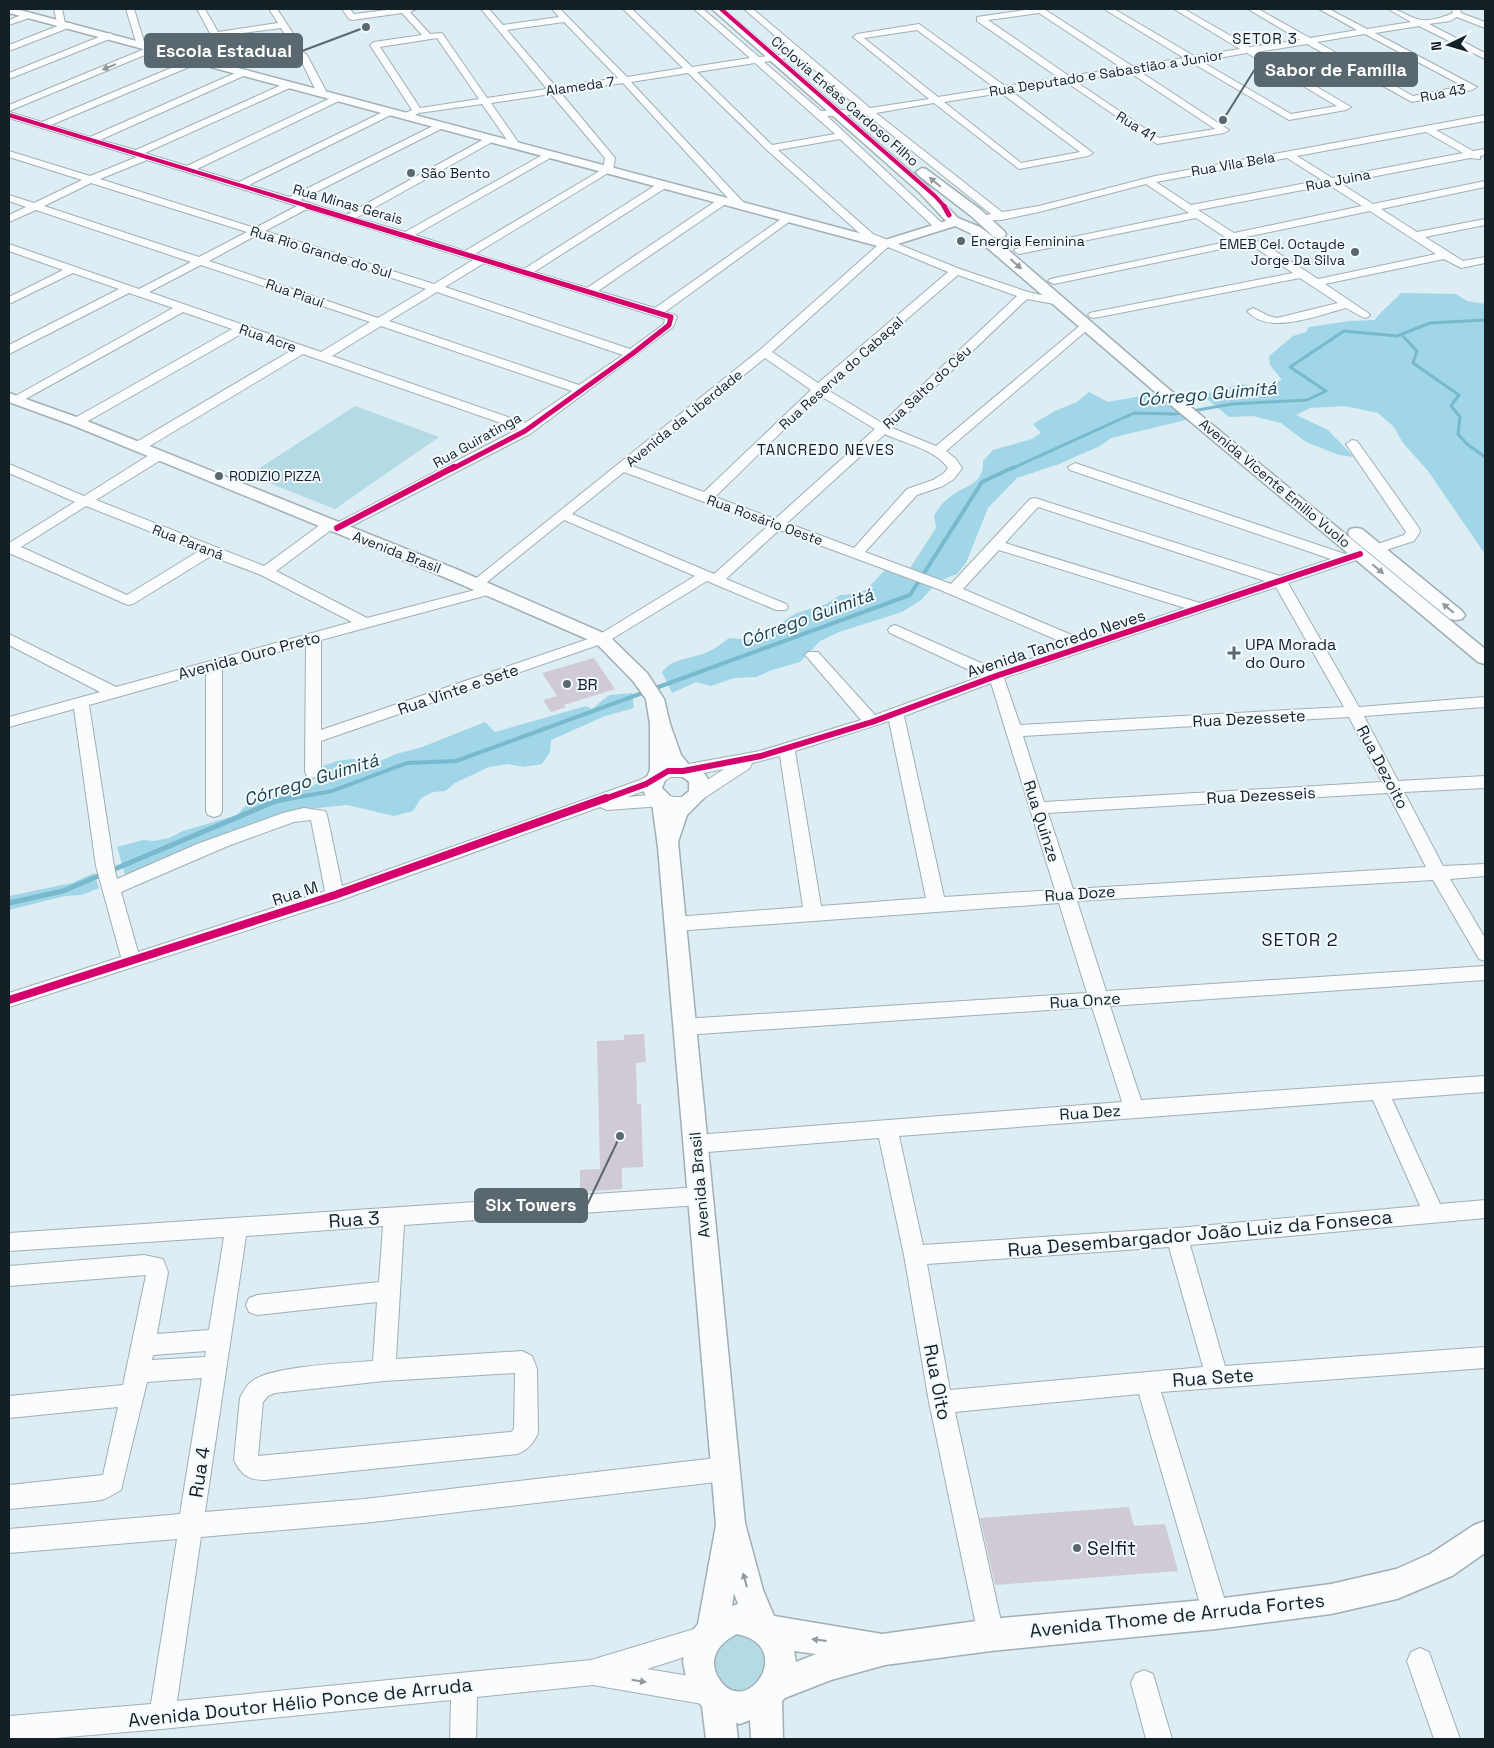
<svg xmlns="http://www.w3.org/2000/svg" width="1494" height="1748" font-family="'Space Grotesk',sans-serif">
  <rect width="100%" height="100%" fill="#dcedf3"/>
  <path fill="#b4dae6" d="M355 406 439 437 335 509 249 475Z
    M724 1631 753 1633 769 1660 759 1690 719 1694 708 1645Z"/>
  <path fill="#a0d6e7" d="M1401 293 1456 294 1467 301 1485 304V554L1428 471 1403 443 1394 427 1378 413 1345 406 1310 408 1296 415 1328 430 1354 457 1339 455 1306 442 1281 423 1253 416 1229 417 1202 395 1240 384 1261 387 1282 380 1270 365 1269 356 1293 336 1306 332 1309 327 1350 321 1375 320C1376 316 1396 299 1401 293Z
    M1089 392 1108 402 1157 393 1190 419 1111 438 1100 446 1059 464 1017 478 988 508 966 563 957 574 942 580 910 568 936 528 934 515C939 508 943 502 950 497 964 485 984 486 983 461L993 450 1032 439 1041 433 1033 424 1055 411 1077 402Z
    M885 570 932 588 921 600 902 612 839 632 820 641 800 662 772 670 756 677 734 678 711 686 696 682 672 693 662 672C673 658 690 659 705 653 714 650 721 644 729 638L752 640 797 613 826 604 840 595 855 594 867 589Z
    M632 693 634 708 605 716 551 740 550 752 542 764 523 767 508 764 489 767 455 783 445 791 433 792 421 798 413 811 394 816 347 805 308 809 211 839 126 878 117 847 143 840 154 841 169 838 183 831 237 815 246 805 313 786 324 778 323 766 337 761 352 759 380 761 396 754 422 747 485 722 495 732 586 706 592 709 609 695Z
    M94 873 99 888 82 895 65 896 9 910V896L72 883Z"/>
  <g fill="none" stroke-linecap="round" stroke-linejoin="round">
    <path stroke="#78b9cd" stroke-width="3" d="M1401 334 1417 351 1413 363 1459 395 1451 406 1460 417 1458 434 1467 444 1485 457
      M1011 469 1134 413 1175 414 1232 404 1307 400 1326 391 1290 367 1344 331 1397 336 1430 323 1485 320"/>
    <path stroke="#78b9cd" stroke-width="4" d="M653 689 910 595 982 482 1014 467
      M283 800 332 791 407 763 456 761 645 692"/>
    <path stroke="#78b9cd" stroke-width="5" d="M110 871 276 801 290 798
      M9 903 63 891 103 874"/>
  </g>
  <path fill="#cfcad3" d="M594 658 615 689 564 705 566 707 551 712 543 700 557 696 542 673Z
    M644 1034 646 1062 636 1063 637 1104H641L643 1167 622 1168V1189L580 1192V1170L600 1169 597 1041 624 1040V1035Z
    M1129 1507 1134 1526 1165 1524 1178 1571 995 1585 980 1518Z"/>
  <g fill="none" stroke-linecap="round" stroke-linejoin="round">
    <defs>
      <path id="minor" d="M54 9H62L65 23H71V27L9 51V45L60 25 57 23Z
        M126 9H134L145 45 144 47 137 45Z
        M197 9H205L218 32 278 23 269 9H277L296 38 288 45 182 57 181 55 185 52 285 40 287 38 281 28 212 37Z
        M342 9H350L354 14 395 9H416L410 12 430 34 442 33 487 98 547 89 481 9H489L503 25 559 17 552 9H560L627 77 683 68 623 9H632L692 67 750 58 694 9H703L759 57 787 54V58L764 62 821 111 860 109 744 9H753L870 108 929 99 853 37 857 34 919 24 1005 86 1059 78 977 21V17L1032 9H1044L1132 66 1184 58 1104 9H1114L1194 56 1240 49 1174 9H1184L1250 47 1300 40 1248 9H1258L1310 38 1357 30 1319 9H1329L1367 29 1411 22 1388 9C1403 9 1409 19 1422 20 1431 21 1444 17 1453 13L1452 9H1460L1461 13 1485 22V28L1457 17 1450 21 1429 24 1485 53V59L1419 26 1375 33 1477 87 1472 90 1412 102 1307 44 1257 52 1351 107 1346 110 1289 120 1191 62 1139 71 1229 130 1224 133 1157 144 1066 82 1011 91 1093 153 1088 156 1019 169 934 103 876 113 1002 212 1039 206 1155 176 1485 115V121L1436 130 1473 151 1485 149V155L1480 156V159L1470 158 1340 183 1373 204 1485 181V187L1381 209 1417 232 1485 219V225L1425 237 1463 261 1485 257V263L1461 268 1444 259 1325 284 1368 313 1370 315 1368 317 1364 318 1346 308C1318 315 1269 336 1247 311L1253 308 1269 316 1277 318 1338 303 1300 278 1094 318 1090 317 1088 315 1090 313 1094 312 1293 273 1253 246 1245 244 1054 284 1048 281 1050 279 1231 241 1196 218 1019 254 1014 251 1015 249 1189 213 1146 184 1039 212 1001 220 979 221 978 219 979 217 991 214 866 114 827 116 944 225 945 227 940 230 936 229 840 139 778 150 873 234 960 269 1028 292 1064 300 1066 302 1060 305 1027 299 892 428 936 446 1083 323 1087 321 1093 325 946 451 956 459 962 468 954 479 943 486 917 495 865 552 951 584 1030 499 1035 498 1280 576 1331 559 1070 470 1068 467 1075 463 1345 554 1360 550 1365 551 1367 554 1365 557 1288 583 1359 707 1485 697V707L1364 716 1398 781 1485 776V788L1404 792 1443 866 1485 864V876L1450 879 1485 938V961L1479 959 1433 880 1077 901 1106 991 1485 966V980L1110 1006 1141 1100 1485 1076V1092L1392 1099 1440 1204 1485 1200V1218L1190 1245 1225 1366 1485 1347V1368L1161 1392 1229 1614 1225 1623 1216 1627 1207 1623 1203 1614 1139 1394 955 1412 1004 1635 1000 1644 991 1648 982 1644 978 1635 929 1402 904 1255 879 1138 695 1153 688 1150 685 1144 688 1138 695 1135 1122 1102 1092 1007 684 1035 677 1032 674 1027 677 1022 684 1019 1087 993 1059 903 675 931 669 929 666 924 669 919 675 917 803 907 780 756 752 763 750 768 692 806 674 809 662 806 607 810 600 807 341 900 9 1007V993L121 957 96 866 74 709 9 727V717L100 692 9 645V634L116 687 352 622 261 575 211 556 133 604 128 605 9 553V543L75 502 9 473V464L84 496 154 452H164L166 455 164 458 96 500 264 566 324 522 329 521 335 524 518 429 303 354 143 450H133L132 447 133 444 292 350 243 333 81 425H73L71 422 73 419 232 329 183 312 20 402 16 403 10 399 173 308 129 293 9 354V345L119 289 73 273 9 304V297L63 270 9 251V244L139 289 191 262 36 210 9 222V215L26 207 9 201V195L34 203 82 180 9 157V151L90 176 137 157 9 118V112L42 122 195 58H201V62L51 125 90 137 242 70H248V74L100 140 136 150 286 83H292V87L145 153 187 166 335 96H341V100L197 169 239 182 387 110H393V114L249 185 290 197 437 124H443V128L300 200 346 215 488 137H494V141L356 218 405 232 546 153H552V157L415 235 465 251 603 169 605 158 551 94 491 103 520 145 515 148 512 147 482 104 419 113 409 118H403V114L412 110 370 45 374 42 422 35 402 13 352 20 349 19ZM1039 13 1122 68 1069 76 988 20ZM564 22 618 78 556 87 507 30ZM917 30 995 88 938 97 864 38ZM1365 34 1463 86 1413 96 1317 42ZM437 38 479 99 420 108 380 47ZM1247 53 1337 106 1291 114 1201 61ZM755 63 835 134 772 145 697 72ZM1129 72 1215 129 1159 138 1075 81ZM688 73 767 150 865 238 879 244 761 349 469 584 471 587H481L564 520 695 576 597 636 321 730V640L495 593 497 590 495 587 490 586 367 618 276 571 331 530 337 532 342 531 530 434 673 327 677 317 675 315 665 312 793 219 788 216 784 217 655 308 598 291 727 203 728 201 727 199H719L587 288 534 272 667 187V183H659L524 269 475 254 613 170 615 158 560 92 623 83 736 207H744L745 205 744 203 631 82ZM1001 93 1080 152 1021 163 944 102ZM1426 132 1463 153 1332 178 1297 156ZM1287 158 1322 180 1191 205 1156 182ZM147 160 297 206 255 228 100 179ZM91 183 247 232 199 257 44 206ZM1329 185 1362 206 1234 233 1198 210ZM307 209 473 260 434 284 265 231ZM1370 211 1436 254 1318 279 1261 242 1241 238ZM257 235 426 289 378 318 209 261ZM888 247 948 272 818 383 772 352ZM484 263 665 319 664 324 630 349 445 287ZM201 265 370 322 321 352 149 292ZM958 275 1017 296 882 423 826 389ZM437 292 623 355 579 385 389 321ZM381 326 572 391 525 423 332 356ZM765 358 811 390 704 492 632 466ZM819 395 875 429 775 519 715 497ZM885 434C905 444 935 449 948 468L944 473 933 480 907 489 854 548 787 523ZM624 472 768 526 714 574 572 514ZM86 506 199 551 127 595 21 547ZM1038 507 1265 581 1200 603 1005 543ZM779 530 938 589 1071 646 997 670 895 625 890 627 888 630 890 633 982 676 875 715 818 652H808L805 655 808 658 861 720 760 751 683 765H668L640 780 342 886 327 815 325 811 304 808 283 813 197 844 117 879 114 866 89 705 206 672V811L208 815 214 817 220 815 222 811V668L306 644 305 772 307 776 313 778 319 776 321 772V741L607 642 707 581 776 610H786L788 607 786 604 726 579ZM999 550 1185 608 1086 641 963 589ZM1276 587 1344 707 1020 725 1004 678ZM991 683 1055 890 944 897 904 716ZM1349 717 1382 782 1044 802 1023 736ZM889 721 926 898 821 906 795 751ZM724 769 682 797H674L662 794 627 797 652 788 671 777H683ZM1388 793 1426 867 1073 889 1048 813ZM311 820 325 891 138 952 121 892 228 846 294 822ZM1373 1100 1420 1206 1177 1228 923 1245 899 1136ZM1169 1247 1203 1367 950 1390 927 1264Z
        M29 12 33 15 32 17 9 25V20Z
        M109 33 112 34V38L9 79V73Z
        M154 45 158 48 157 50 9 111V105Z
        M303 52 307 55 327 93 325 95H319L317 93 300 58 222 69 218 66 222 63Z
        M1352 440 1357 441 1419 528 1420 532 1414 541 1377 553 1370 549 1372 546 1404 535 1406 532 1346 444Z
        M700 1187 707 1190 710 1196 707 1202 700 1205 404 1225 396 1359 522 1351 532 1356 537 1369 538 1433C533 1444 528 1450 517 1454L265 1480C249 1480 241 1475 234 1460L240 1398C243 1392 246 1386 251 1382 268 1366 348 1363 373 1361L377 1302 257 1315 249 1312 246 1305 249 1298 257 1295 379 1282 383 1226 246 1236 205 1512 364 1499 725 1457 733 1461 737 1469 733 1477 725 1481 364 1523 201 1537 177 1701 591 1660 704 1626 713 1630 717 1639 713 1648 647 1669 708 1679 717 1683 721 1692 717 1701 708 1705 593 1685 477 1697 476 1739H450L451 1700 162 1729 44 1739H9V1716L151 1704 177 1539 9 1553V1529L180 1514 202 1378 147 1382 121 1490 105 1499 95 1501 9 1509V1485L103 1475 118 1407 9 1418V1396L123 1385 146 1275 9 1286V1266L144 1255 163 1259 168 1272 157 1334 209 1330 224 1237 9 1251V1233ZM206 1351 205 1357 152 1360 153 1355ZM515 1373 514 1429 511 1432 258 1456 263 1402 268 1396 275 1393 384 1381Z
        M1420 1648 1429 1652 1460 1739H1434L1407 1661 1411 1652Z
        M1144 1670 1153 1674 1172 1739H1146L1131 1683 1135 1674Z"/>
      <path id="major" d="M9 9H16L885 240 946 221 919 192 712 9H723L927 186 958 218 980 227 992 236 1164 385 1485 649V664L1478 662 1154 391 970 233 955 226 885 248 9 13Z
        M922 168 926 169 981 210 1004 231 1006 234 1004 237H994L971 216 918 175 916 172Z
        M9 393 82 419 456 569 608 635 647 673 664 699 670 724 681 755 690 766 700 769 706 776 709 781V793L687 815 678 842 745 1523 763 1590 774 1616 882 1634 991 1619 1216 1599 1331 1584 1396 1569 1430 1554 1474 1525 1485 1521V1553L1452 1576 1397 1599 1331 1614 1216 1629 991 1651 885 1665 831 1680 785 1698 782 1701 783 1739H751L750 1720 740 1724 736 1723 738 1739H706L702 1707 686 1678 683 1661 691 1632 698 1624 716 1525 658 847 652 803 648 800 642 788 650 770V724L646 699 633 681 596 643 444 577 72 425 9 402ZM670 768C677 777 683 775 689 782V791L673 805 669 795 662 788ZM734 1593 738 1604 732 1606ZM737 1634C798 1646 745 1723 718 1677 707 1658 720 1642 737 1634ZM794 1651 816 1654 796 1662Z
        M1356 528 1362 529 1462 611 1465 615 1462 619 1456 620 1450 619 1350 537 1348 533 1350 529Z"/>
    </defs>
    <use href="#minor" stroke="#a1afb4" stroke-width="2"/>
    <use href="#major" stroke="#a1afb4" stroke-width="3"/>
    <use href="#minor" fill="#fafcfd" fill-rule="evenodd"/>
    <use href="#major" fill="#fafcfd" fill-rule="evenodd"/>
    <defs>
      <path id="cycleway-far3" d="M721 9 935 196 945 207
        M9 115 311 207"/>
      <path id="cycleway-far2" d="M307 206 671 317 669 325 632 354 525 431 452 469
        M944 206 949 215"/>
      <path id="cycleway-far1" d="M337 528 454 467
        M602 800 646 784 668 771H683L761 756 872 722 996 676 1360 554"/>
      <path id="cycleway" d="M9 1000 335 895 606 798"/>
    </defs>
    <use href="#cycleway-far3" stroke="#f3fafd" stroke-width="5.5"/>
    <use href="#cycleway-far2" stroke="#f3fafd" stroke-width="7"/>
    <use href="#cycleway-far1" stroke="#f3fafd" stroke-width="9"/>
    <use href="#cycleway" stroke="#f3fafd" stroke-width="11"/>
    <use href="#cycleway-far3" stroke="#d6006c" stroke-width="4"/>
    <use href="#cycleway-far2" stroke="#d6006c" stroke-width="5"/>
    <use href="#cycleway-far1" stroke="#d6006c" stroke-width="6"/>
    <use href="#cycleway" stroke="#d6006c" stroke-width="8"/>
  </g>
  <defs><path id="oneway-solid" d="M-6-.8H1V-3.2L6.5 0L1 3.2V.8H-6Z" transform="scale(1.25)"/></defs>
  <g fill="#92999c">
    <use href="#oneway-solid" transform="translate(109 67) rotate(158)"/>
    <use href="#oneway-solid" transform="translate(935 182) rotate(-140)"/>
    <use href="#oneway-solid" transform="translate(1016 264) rotate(41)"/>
    <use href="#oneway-solid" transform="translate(1378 569) rotate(40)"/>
    <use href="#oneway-solid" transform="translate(1448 608) rotate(-140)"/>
    <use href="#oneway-solid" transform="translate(745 1580) rotate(-105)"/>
    <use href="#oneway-solid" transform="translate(819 1640) rotate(-173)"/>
    <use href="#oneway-solid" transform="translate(639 1681) rotate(9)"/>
  </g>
  <g fill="#59686e" stroke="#f3fafd" stroke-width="2">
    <circle cx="411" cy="173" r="5"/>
    <circle cx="961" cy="241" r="5"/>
    <circle cx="1355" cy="252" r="5"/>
    <circle cx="219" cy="476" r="5"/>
    <path d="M1231.5 645.5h5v5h5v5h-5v5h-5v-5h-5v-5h5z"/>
    <circle cx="567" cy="684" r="5"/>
    <circle cx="1077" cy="1548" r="5"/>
  </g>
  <g text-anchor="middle" stroke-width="4" stroke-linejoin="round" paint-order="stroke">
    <g font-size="14" fill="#132126" stroke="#f3fafd">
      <text transform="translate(1106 73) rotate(-9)" y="5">Rua Deputado e Sabastião a Junior</text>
      <text transform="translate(580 86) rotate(-8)" y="5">Alameda 7</text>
      <text transform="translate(1443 93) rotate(-11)" y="5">Rua 43</text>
      <text transform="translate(845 101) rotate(41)" y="5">Ciclovia Enéas Cardoso Filho</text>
      <text transform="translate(1136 126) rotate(32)" y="5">Rua 41</text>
      <text transform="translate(1233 164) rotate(-10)" y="5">Rua Vila Bela</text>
      <text transform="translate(1338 180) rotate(-11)" y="5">Rua Juina</text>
      <text transform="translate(348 204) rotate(16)" y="5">Rua Minas Gerais</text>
      <text transform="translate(321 252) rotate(17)" y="5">Rua Rio Grande do Sul</text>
      <text transform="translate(295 293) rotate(19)" y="5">Rua Piauí</text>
      <text transform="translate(268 338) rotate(19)" y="5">Rua Acre</text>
      <text transform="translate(841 373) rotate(-42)" y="5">Rua Reserva do Cabaçal</text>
      <text transform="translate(927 387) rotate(-43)" y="5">Rua Salto do Céu</text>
      <text transform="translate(684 418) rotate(-39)" y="5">Avenida da Liberdade</text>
      <text transform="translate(477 440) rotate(-29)" y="5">Rua Guiratinga</text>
      <text transform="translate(1275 483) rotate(40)" y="5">Avenida Vicente Emilio Vuolo</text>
      <text transform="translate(765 520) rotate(20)" y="5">Rua Rosário Oeste</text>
      <text transform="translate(188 542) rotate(21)" y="5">Rua Paraná</text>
      <text transform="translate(397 552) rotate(21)" y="5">Avenida Brasil</text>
    </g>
    <g font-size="14" fill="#132126" stroke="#f3fafd" text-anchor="start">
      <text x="421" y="178">São Bento</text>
      <text x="971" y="246">Energia Feminina</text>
      <text x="1345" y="249" text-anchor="end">EMEB Cel. Octayde<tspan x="1345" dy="16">Jorge Da Silva</tspan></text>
      <text x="229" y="481">RODIZIO PIZZA</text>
    </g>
    <g font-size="15" letter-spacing="1" fill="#132126" stroke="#f3fafd">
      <text x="1265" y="44">SETOR 3</text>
      <text x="826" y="455">TANCREDO NEVES</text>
    </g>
    <g font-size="16" fill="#132126" stroke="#f3fafd">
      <text transform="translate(1056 643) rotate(-18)" y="6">Avenida Tancredo Neves</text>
      <text transform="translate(249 655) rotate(-15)" y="6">Avenida Ouro Preto</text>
      <text transform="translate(458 689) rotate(-19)" y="6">Rua Vinte e Sete</text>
      <text transform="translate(1249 718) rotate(-3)" y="6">Rua Dezessete</text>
      <text transform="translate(1383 767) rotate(62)" y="6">Rua Dezoito</text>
      <text transform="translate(1261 795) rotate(-3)" y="6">Rua Dezesseis</text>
      <text transform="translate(1042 821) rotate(72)" y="6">Rua Quinze</text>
      <text transform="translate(295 893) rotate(-18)" y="6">Rua M</text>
      <text transform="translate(1080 893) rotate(-4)" y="6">Rua Doze</text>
      <text transform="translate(1085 1000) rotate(-4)" y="6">Rua Onze</text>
      <text transform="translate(1090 1112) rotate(-4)" y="6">Rua Dez</text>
      <text transform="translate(699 1185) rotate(-95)" y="6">Avenida Brasil</text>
    </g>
    <g font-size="16" fill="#132126" stroke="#f3fafd" text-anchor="start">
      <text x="1245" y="650">UPA Morada<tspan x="1245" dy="18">do Ouro</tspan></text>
      <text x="577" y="690">BR</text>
    </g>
    <g font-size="18" font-style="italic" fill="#1c434f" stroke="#f3fafd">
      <text transform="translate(1207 394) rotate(-5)" y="6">Córrego Guimitá</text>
      <text transform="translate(807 618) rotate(-20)" y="6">Córrego Guimitá</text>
      <text transform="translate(311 780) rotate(-17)" y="6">Córrego Guimitá</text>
    </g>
    <g font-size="18" letter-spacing="1" fill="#132126" stroke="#f3fafd">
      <text x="1300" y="946">SETOR 2</text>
    </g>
    <g font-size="19" fill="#132126" stroke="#f3fafd">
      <text transform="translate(354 1219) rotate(-4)" y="7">Rua 3</text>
      <text transform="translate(1200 1233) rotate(-5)" y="7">Rua Desembargador João Luiz da Fonseca</text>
      <text transform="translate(1213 1377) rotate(-4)" y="7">Rua Sete</text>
      <text transform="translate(938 1382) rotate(79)" y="7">Rua Oito</text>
      <text transform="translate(199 1472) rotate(-81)" y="7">Rua 4</text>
      <text transform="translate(1177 1615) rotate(-6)" y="7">Avenida Thome de Arruda Fortes</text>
      <text transform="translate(300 1702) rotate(-6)" y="7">Avenida Doutor Hélio Ponce de Arruda</text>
    </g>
    <g font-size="19" fill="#132126" stroke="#f3fafd" text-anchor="start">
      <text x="1087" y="1555">Selfit</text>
    </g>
  </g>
  <path fill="none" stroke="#59686e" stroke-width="2" d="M366 27L302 51M1223 120L1255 69M620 1136L587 1205"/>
  <g fill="#59686e" stroke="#f3fafd" stroke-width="2">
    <circle cx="366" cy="27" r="5"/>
    <circle cx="1223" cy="120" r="5"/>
    <circle cx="620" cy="1136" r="5"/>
  </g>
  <g fill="#59686e" stroke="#59686e" stroke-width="2">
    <rect x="145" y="34" width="157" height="33" rx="5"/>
    <rect x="1255" y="53" width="162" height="33" rx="5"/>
    <rect x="475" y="1189" width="112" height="33" rx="5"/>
  </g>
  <g font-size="18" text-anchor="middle" font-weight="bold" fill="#fff">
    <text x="224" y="57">Escola Estadual</text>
    <text x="1336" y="76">Sabor de Família</text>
    <text x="531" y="1211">Six Towers</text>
  </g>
  <rect width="1494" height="1748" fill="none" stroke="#132126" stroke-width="20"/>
  <g transform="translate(1449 45) rotate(265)" stroke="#f3fafd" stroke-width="4" paint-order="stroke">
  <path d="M0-4L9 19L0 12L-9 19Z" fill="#132126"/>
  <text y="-8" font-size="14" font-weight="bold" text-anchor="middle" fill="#132126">N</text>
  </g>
</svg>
